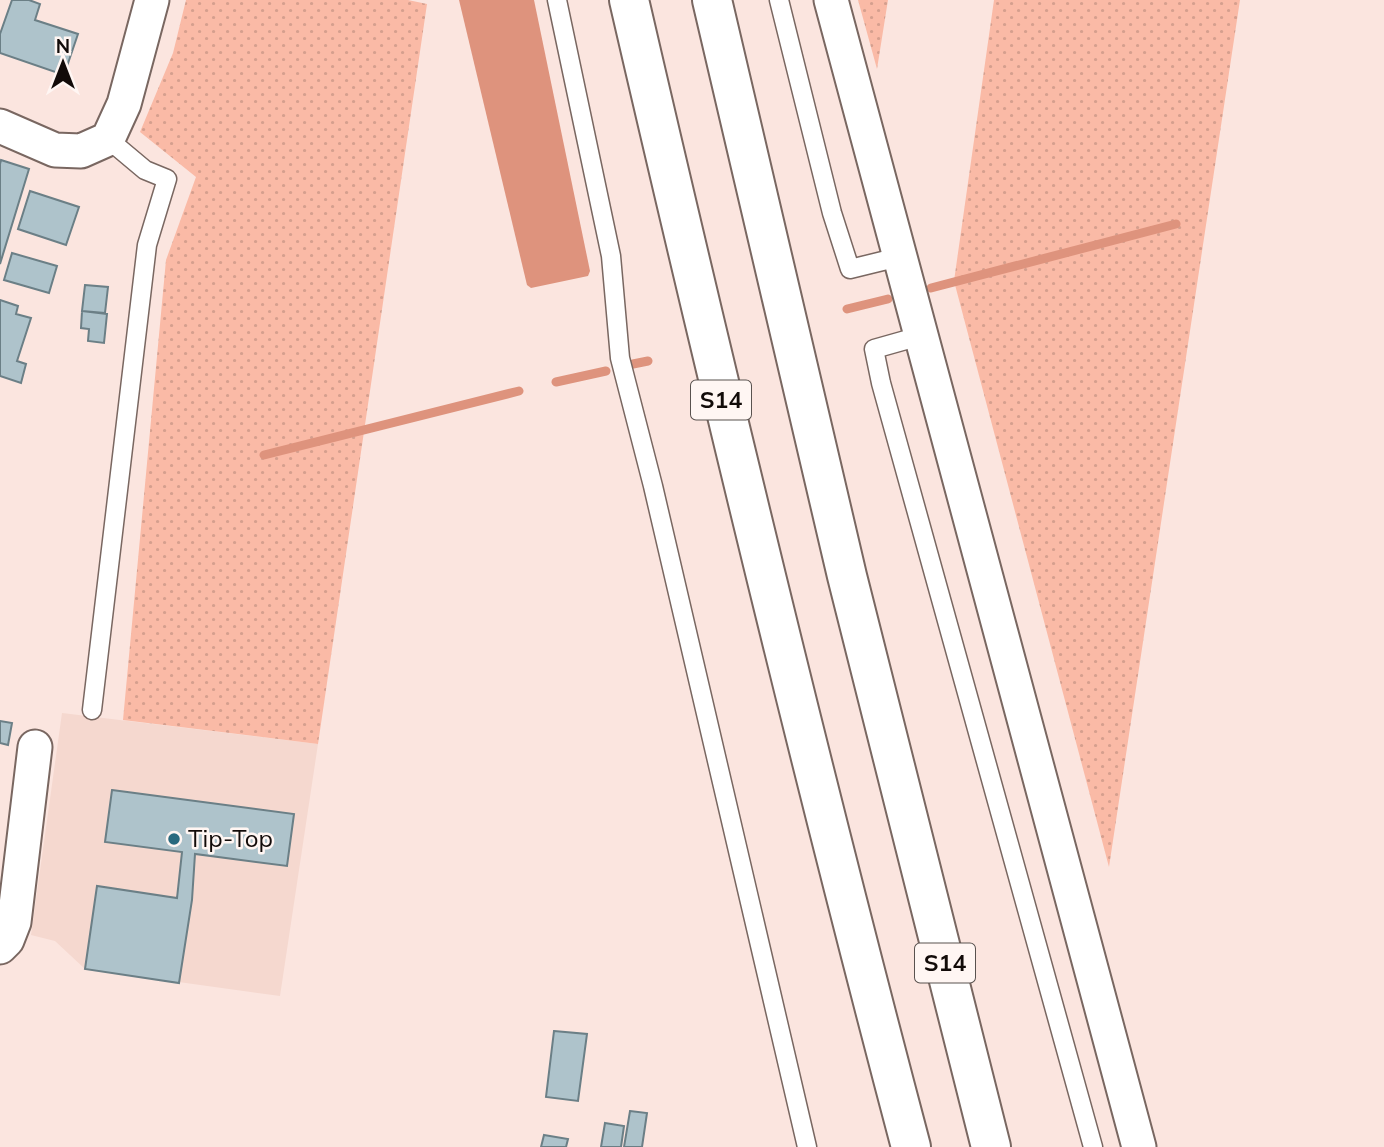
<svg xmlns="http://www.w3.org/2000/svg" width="1384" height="1147" font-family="Mulish,sans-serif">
  <defs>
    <pattern id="green-dots" width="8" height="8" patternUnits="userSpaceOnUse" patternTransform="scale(1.75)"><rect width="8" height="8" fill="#fabaa6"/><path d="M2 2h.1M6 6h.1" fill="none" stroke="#d59f8e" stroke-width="1.8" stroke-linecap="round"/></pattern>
  </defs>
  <rect width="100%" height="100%" fill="#fbe5df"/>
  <path fill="#f5d8cf" d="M62 713 318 744 280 996 85 969 55 941 31 935Z"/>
  <path fill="url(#green-dots)" d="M186 0H408L427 4 318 744 123 720 166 260 196 177 140 132 173 53Z
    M858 0H888L877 69Z
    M994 0H1240L1109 867 954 281Z"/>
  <path fill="#de937d" d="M459 0H534L590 271 588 276 531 288 527 285Z"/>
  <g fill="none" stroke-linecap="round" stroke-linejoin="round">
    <path stroke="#de937d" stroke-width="9" d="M931 288 1176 224
      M847 309 888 299
      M633 364 648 361
      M556 382 606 371
      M264 455 519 391"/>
  </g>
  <path fill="#aec3cb" stroke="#6b7f86" stroke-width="2" d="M12 0H29L40 4 35 20 78 34 64 75 0 53V34Z
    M1 160 29 169 0 264V164Z
    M30 191 79 207 66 245 18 229Z
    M12 253 57 266 49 293 4 280Z
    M85 285 108 287 105 313 82 311Z
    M0 300 18 306 16 314 31 318 17 361 26 364 21 383 0 376Z
    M82 311 107 314 104 343 88 341 89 329 81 328Z
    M0 721 12 723 8 745 0 743Z
    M112 790 294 814 287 866 195 854 192 900 179 983 85 969 97 886 177 898 182 852 105 842Z
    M554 1031 587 1034 578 1101 546 1097Z
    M630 1111 647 1113 642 1147H624Z
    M605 1123 624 1126 621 1147H601Z
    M544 1135 568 1139 566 1147H541Z"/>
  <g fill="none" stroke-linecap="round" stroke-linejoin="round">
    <defs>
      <path id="lane" d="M557 0 611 256 620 358 653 486 807 1147
        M779 0 832 213 850 269 899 257
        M920 336 874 349 881 383 1093 1147
        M92 710 147 245 167 179 145 170 108 139"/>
      <path id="street" d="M831 0 1139 1147
        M0 126 55 150 81 151 108 139 124 104 152 0
        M0 947 7 940 14 922 35 747"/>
      <path id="highway" d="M629 0C718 384 810 766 911 1147
        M712 0 847 576 991 1147"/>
    </defs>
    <use href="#lane" stroke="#796761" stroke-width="21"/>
    <use href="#street" stroke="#796761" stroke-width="37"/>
    <use href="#highway" stroke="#796761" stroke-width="42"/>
    <use href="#lane" stroke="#fff" stroke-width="18"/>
    <use href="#street" stroke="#fff" stroke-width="33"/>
    <use href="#highway" stroke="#fff" stroke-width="38"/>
  </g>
  <circle fill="#29697e" stroke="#fff6f3" stroke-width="2.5" cx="174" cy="839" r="7"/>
  <g text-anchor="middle" stroke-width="5" stroke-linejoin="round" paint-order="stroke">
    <g fill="#fff6f3" stroke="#59524f" stroke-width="2">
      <rect x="691" y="380.5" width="60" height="39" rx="5"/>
      <rect x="915" y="943.5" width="60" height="39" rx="5"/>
    </g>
    <g font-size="23" font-weight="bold" fill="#120b09">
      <text x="721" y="408">S14</text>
      <text x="945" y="971">S14</text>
    </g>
    <g font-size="24" fill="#120b09" stroke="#fff6f3" text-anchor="start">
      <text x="188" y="847">Tip-Top</text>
    </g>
  </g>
  <g transform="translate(63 63)" stroke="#fff6f3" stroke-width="5" paint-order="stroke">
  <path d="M0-5L12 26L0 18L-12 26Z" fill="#120b09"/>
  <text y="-10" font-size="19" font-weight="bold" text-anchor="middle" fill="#120b09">N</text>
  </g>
</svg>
